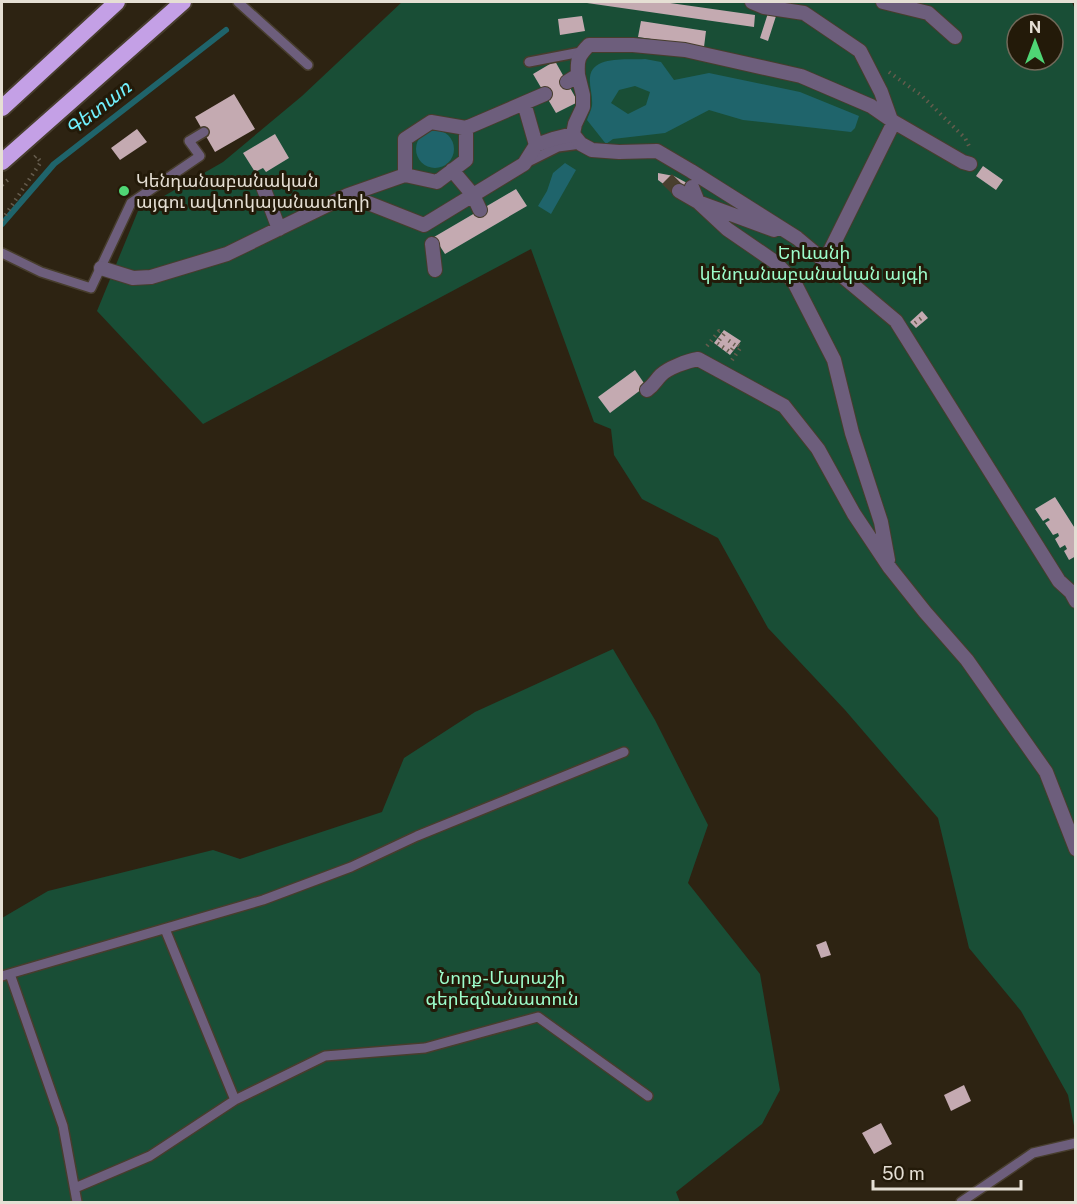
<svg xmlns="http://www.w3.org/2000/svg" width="1077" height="1204" font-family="'Public Sans','Noto Sans Armenian',sans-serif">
  <rect width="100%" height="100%" fill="#2d2312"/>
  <path fill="#194e36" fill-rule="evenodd" d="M402 2H1072L1076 12 1075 1131 1068 1095 1021 1011 969 948 938 818 845 710 768 628 718 538 642 499 614 455 611 429 594 422 531 249 203 424 97 311 138 211 223 162 302 96ZM1017 24H1053V60H1017Z
    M613 649 655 720 708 825 688 883 760 974 780 1090 762 1124 676 1192 680 1202H2V918L48 891 213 850 240 859 382 812 404 758 475 712Z"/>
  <path fill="#1f646b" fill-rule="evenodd" d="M645 59 661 62 674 80 709 73 800 92 859 116 855 128 851 132 743 120 709 110 665 133 613 139 606 144 587 120C588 116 591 111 592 106 593 96 589 86 590 77 592 55 629 60 645 59ZM635 86 650 92 646 105 628 114 611 103 619 90Z
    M416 149a19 19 0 1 1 38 0a19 19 0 1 1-38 0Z
    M565 163 576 170 551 214 538 206 547 191 553 173Z"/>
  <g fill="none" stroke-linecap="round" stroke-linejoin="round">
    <path stroke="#1f646b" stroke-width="6" d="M2 224 54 164 226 30"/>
  </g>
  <path fill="#c4aab1" d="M587 2H663L755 15 754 27 587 3Z
    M768 13 776 16 768 41 760 38Z
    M582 16 585 31 560 35 558 19Z
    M641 21 706 31 704 47 638 37Z
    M555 61 578 102 556 113 533 74Z
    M234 94 255 129 215 152 195 117Z
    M137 129 147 142 120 160 111 148Z
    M275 134 289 158 266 172 263 168 255 172 243 153Z
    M983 166 1003 180 996 190 976 176Z
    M658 173 674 176 687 183 677 194 658 180Z
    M516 189 527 206 445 254 434 237Z
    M922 311 928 318 916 328 910 322Z
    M724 330 741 341 730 355 714 343Z
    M635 370 646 386 610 413 598 397Z
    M1055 497 1076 530V556L1069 560 1064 551 1067 549 1065 545 1060 548 1055 539 1059 536 1058 533 1053 535 1045 523 1050 520 1048 518 1043 521 1035 509Z
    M826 941 831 955 821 958 816 945Z
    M964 1085 971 1101 951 1111 944 1095Z
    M881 1123 892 1144 874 1154 862 1133Z"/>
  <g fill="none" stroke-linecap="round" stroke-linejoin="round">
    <path stroke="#493f2f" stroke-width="14" stroke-dasharray="14 7" stroke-linecap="butt" d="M667 179 679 191"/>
    <defs>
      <path id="service" d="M238 2 308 65
        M529 62 581 52
        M526 163 558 147 581 144
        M2 253 41 272 91 288 131 203 200 156 189 141 204 132
        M165 929 235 1100
        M10 974 63 1126 77 1202
        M2 976 263 900 351 867 417 836 624 752
        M75 1188 150 1156 235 1100 325 1056 425 1048 538 1017 648 1096
        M961 1202 1033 1153 1076 1143"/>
      <path id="pedestrian" d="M752 2 764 7 804 13 860 51 881 92 891 120
        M883 2 928 13 955 37
        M578 75 583 95V107L575 124 573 134 581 144 592 150 619 152 657 151 691 171 797 238 896 321 1059 581 1071 592 1076 601
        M567 82 578 75C577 60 578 56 589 45H633L685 50 801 76 871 106 894 122 825 261
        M894 122 963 162 970 164
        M536 145 524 103 545 94
        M452 170 473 195 480 210
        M405 175V139L431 122 466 128
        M262 184 279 229
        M692 187 698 202 727 229 775 262 794 282 834 360 852 433 881 522 888 560
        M679 191 698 202 774 230
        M348 195 405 175 437 182 466 160V128L524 103
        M432 244 435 270
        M101 268 133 278 151 277 227 254 348 195 424 225 524 164 536 145 553 139 573 134
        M647 390C655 384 655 381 661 375 668 368 687 361 698 359L784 406 818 449 854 514 890 568 925 612 967 660 1046 772 1076 849"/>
      <path id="trunk" d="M2 108 117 2
        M2 162 183 2"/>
    </defs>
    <use href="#service" stroke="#473d2d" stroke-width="12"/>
    <use href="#pedestrian" stroke="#473d2d" stroke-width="16"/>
    <use href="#trunk" stroke="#473d2d" stroke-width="20"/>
    <path stroke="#655c4d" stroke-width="4" stroke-dasharray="1.5 4.5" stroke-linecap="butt" d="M889 72 921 95 965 138 969 146
      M2 185 10 178
      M2 220 41 162 36 156 34 158
      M915 323 924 316
      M724 334 717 343 730 352 735 345 725 338
      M707 346 719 331 722 332
      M732 360 741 347 738 345"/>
    <use href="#service" stroke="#6d5e7c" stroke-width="9"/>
    <use href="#pedestrian" stroke="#6d5e7c" stroke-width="14"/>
    <use href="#trunk" stroke="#c4a0e6" stroke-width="16"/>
  </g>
  <circle fill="#4fd675" stroke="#231a09" stroke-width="2" cx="124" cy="191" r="6"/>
  <g text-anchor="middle" stroke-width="6" stroke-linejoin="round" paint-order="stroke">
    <g font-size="18" fill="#e5dfd4" stroke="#231a09" text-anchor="start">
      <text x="136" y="187">Կենդանաբանական<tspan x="136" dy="21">այգու ավտոկայանատեղի</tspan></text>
    </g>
    <g font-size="18" fill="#9dfdcb" stroke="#231a09">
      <text x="814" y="259">Երևանի<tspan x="814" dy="21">կենդանաբանական այգի</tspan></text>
      <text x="502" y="984">Նորք-Մարաշի<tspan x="502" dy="21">գերեզմանատուն</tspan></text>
    </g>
    <g font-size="20" font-style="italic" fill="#71f1fe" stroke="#231a09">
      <text transform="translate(98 108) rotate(-38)" y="7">Գետառ</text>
    </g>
  </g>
  <rect width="1077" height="1204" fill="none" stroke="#e5dfd4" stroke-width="6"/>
  <g transform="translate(1035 42)"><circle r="28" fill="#231a09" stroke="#71695a" stroke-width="1.5"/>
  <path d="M0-4.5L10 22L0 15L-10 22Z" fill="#4fd675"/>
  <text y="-9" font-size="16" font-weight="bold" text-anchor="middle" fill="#e5dfd4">N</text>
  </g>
  <path d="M873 1180v9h148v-9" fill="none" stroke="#e5dfd4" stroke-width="3"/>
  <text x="882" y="1180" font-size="18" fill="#e5dfd4" stroke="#231a09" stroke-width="4.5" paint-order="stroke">50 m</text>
</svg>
